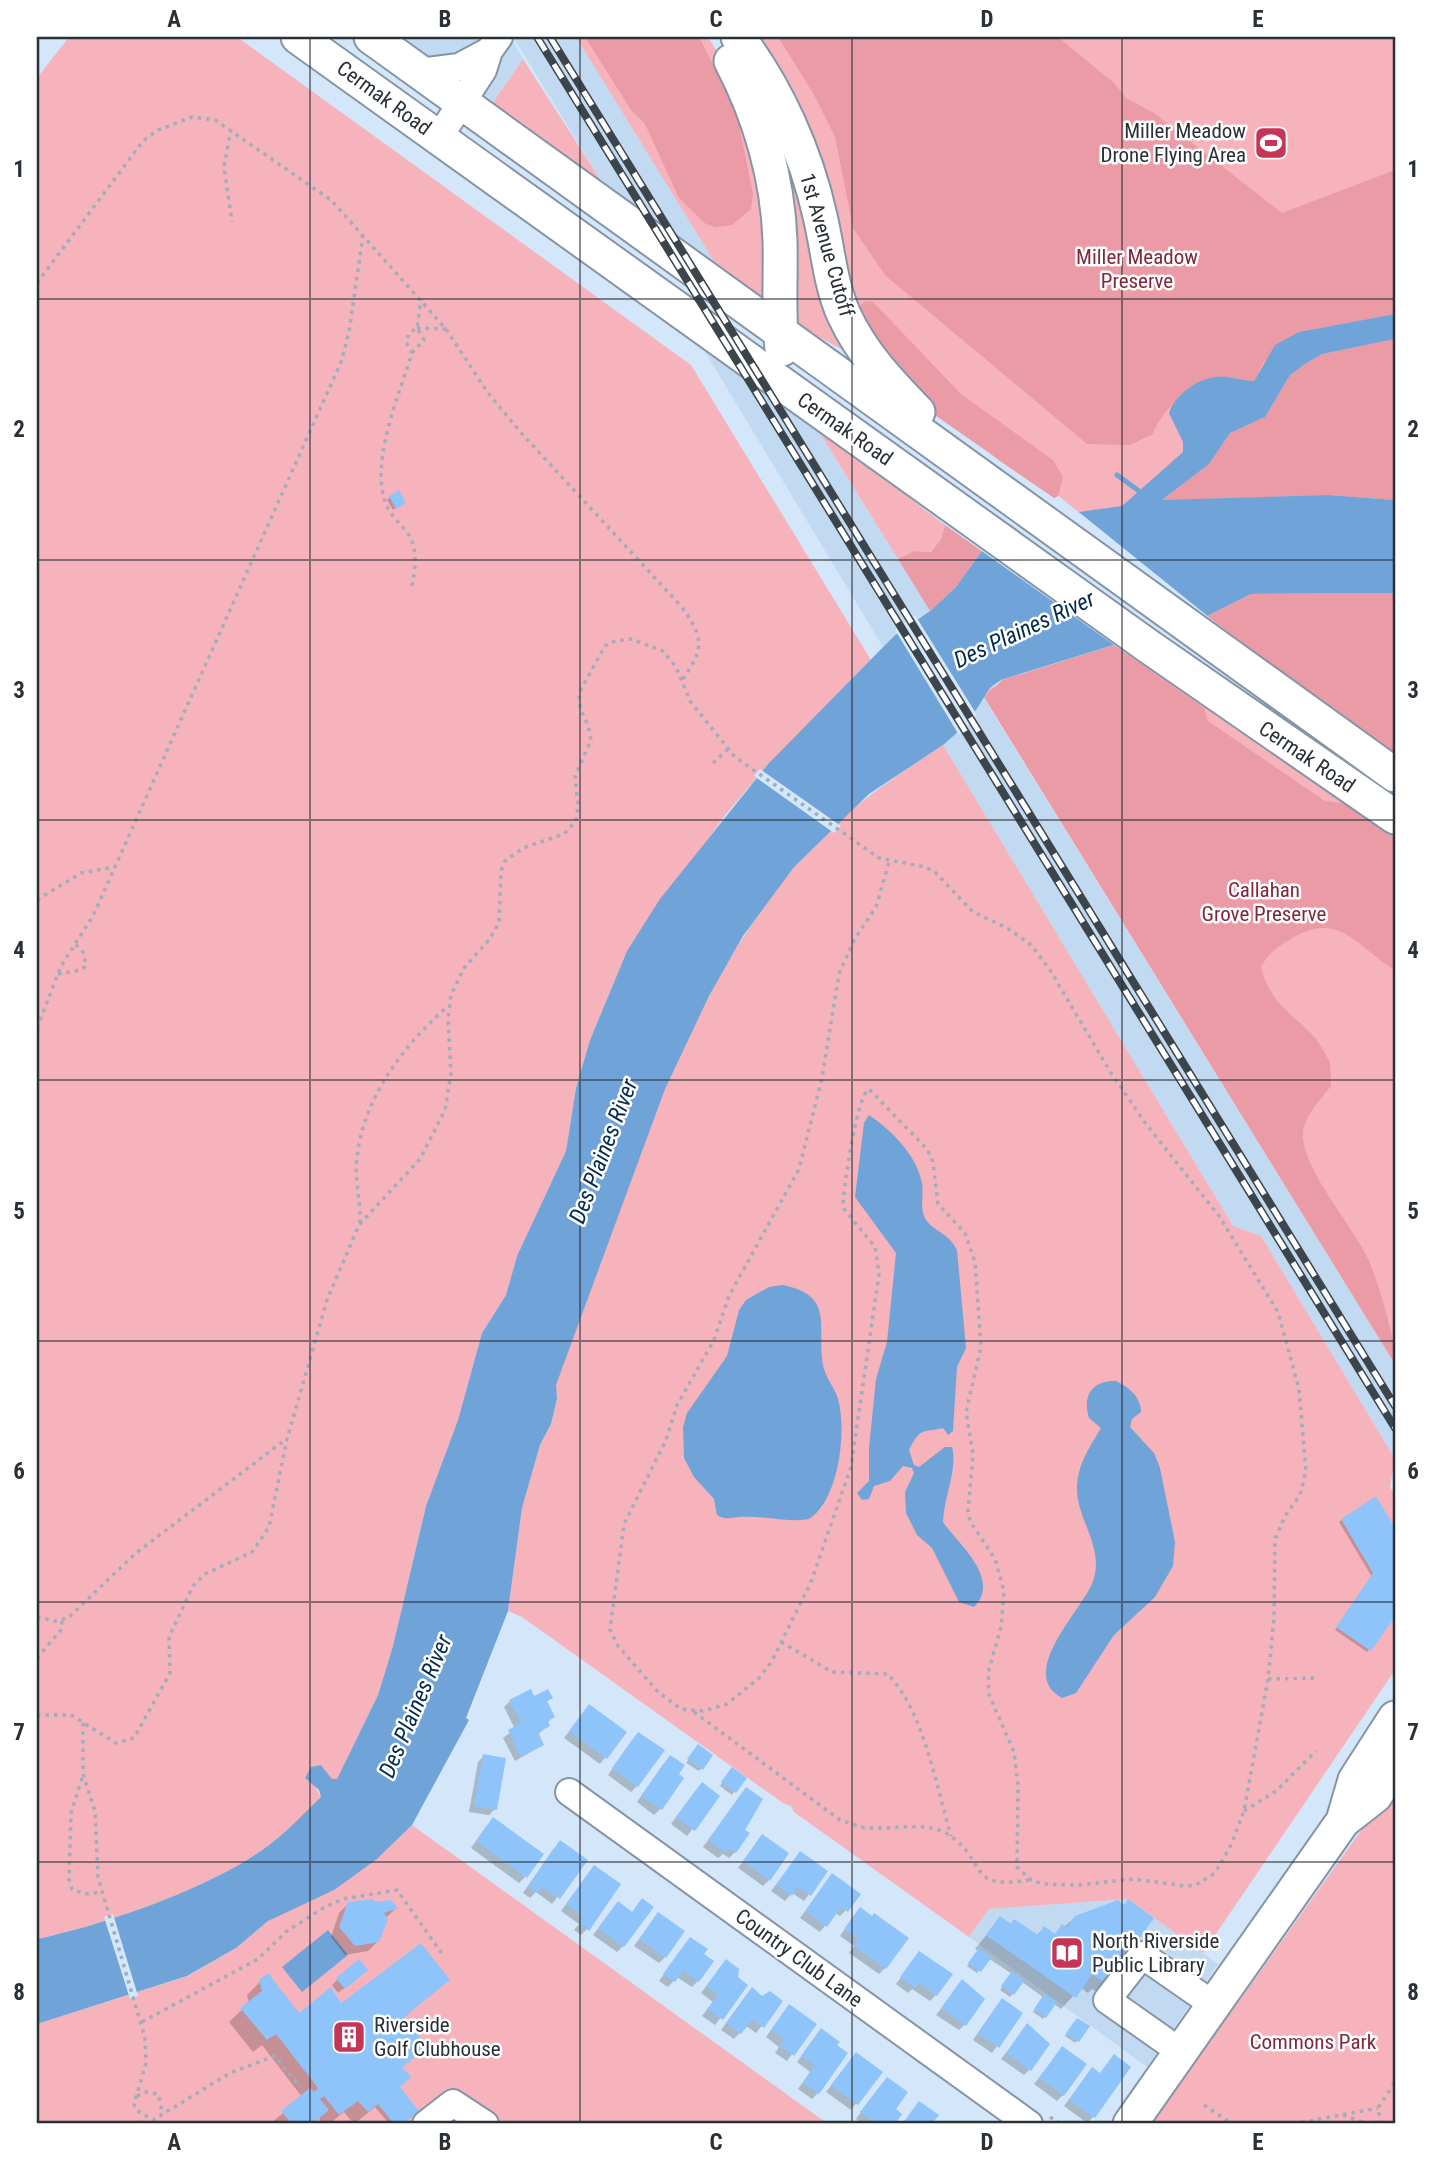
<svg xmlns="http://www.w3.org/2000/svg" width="1432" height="2161" font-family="'Roboto Condensed',sans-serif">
  <rect width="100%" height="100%" fill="#d4e6f9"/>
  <path fill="#c2d9f2" d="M397 37H510L523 59 493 101 498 110Z
    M513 37H576L720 271 609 193Z
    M698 340 813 422 930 611 895 634 883 647Z
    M983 697 1395 1364V1459L1261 1236 1233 1226 943 745 967 724Z
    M1128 1899 1218 1964 1147 2067 969 1937 989 1909Z"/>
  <path fill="#f6b3bb" d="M69 37H237L691 365 871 660 768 764 726 814 627 951 590 1040 576 1088 566 1151 517 1256 506 1295 482 1333 458 1420 426 1506 393 1646 378 1695 337 1779H332L321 1765 314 1785 321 1797C306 1812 291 1828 274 1841 221 1885 104 1925 37 1939V78Z
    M576 37H708L731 74 767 189V304L720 271Z
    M747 37H1395V500C1288 492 1184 498 1078 512L1059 496 1054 498 998 460 880 361Z
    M523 59 609 193 498 110 493 102Z
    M778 121 847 352 794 324Z
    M813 422 900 485 898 489 945 525 941 539 931 552 914 551 898 559Z
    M1114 645 1128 655 1133 653 1395 832V1364L984 697 990 688Z
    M943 745 1233 1226 1261 1236 1395 1459 1390 1487 1395 1495V1670L1203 1953 1128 1899 989 1909 969 1937 794 1812 791 1806 783 1803 522 1617 508 1611 522 1508 540 1445 551 1424 557 1399 555 1386C618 1211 674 1015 792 869 834 818 888 781 943 745Z
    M1395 1783V2124H1151Z
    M412 1825 828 2124H37V2024L188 1976 236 1948 268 1921 377 1859Z"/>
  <path fill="#eb9ba6" d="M585 37H699L736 110 753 194 751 209 732 225 715 227 704 223 679 198 645 124 631 110Z
    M778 37H1058L1114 83 1126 98 1154 113 1282 213 1395 170V314L1299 332 1263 363 1254 381C1243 381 1226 375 1216 377 1192 381 1160 412 1153 434L1130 445 1087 444 885 275 853 228 835 137 813 93Z
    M865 301 873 302 961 394 1053 460 1063 477 1058 496 1054 498 929 411 895 378 858 308Z
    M1395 339V500L1328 495 1161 501 1209 464 1230 433 1265 417 1290 375 1305 364 1322 354Z
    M945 525 982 551 955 588 930 611 898 559 914 551 931 552 941 539Z
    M1395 593V757L1207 616 1251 594Z
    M1114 645 1204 708 1208 721 1325 801 1353 804 1395 832V970C1360 950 1341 911 1296 936 1280 945 1270 951 1261 967 1271 1013 1312 1021 1328 1059 1332 1066 1330 1078 1331 1086 1321 1099 1305 1115 1303 1132 1300 1168 1356 1229 1369 1261 1380 1288 1395 1337 1395 1364L984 697 1002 680Z"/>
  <path fill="#70a4d9" d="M1395 314V339L1322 354 1305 364 1290 375 1265 417 1230 433 1209 464 1162 500 1328 495 1395 500V593L1251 594 1207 616 1001 680 990 688 967 724 943 745 869 794 794 867 743 936 709 996 665 1089 556 1385 557 1399 551 1424 540 1445 522 1508 508 1611 466 1718 469 1720 412 1825 377 1859 334 1890 268 1921 236 1948 187 1976 37 2024V1939C104 1925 221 1885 274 1841 291 1828 305 1812 321 1797L319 1790 305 1778 311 1767 321 1765 332 1779H337L378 1695 393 1646 426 1506 458 1420 482 1333 506 1295 517 1256 566 1151 576 1088 590 1040 627 951 660 899 768 764 895 635 930 611 955 588 982 551 1078 512 1122 506 1183 452V442L1169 413C1174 396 1198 378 1216 377 1227 375 1242 381 1254 381L1275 345 1299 332Z
    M869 1115C892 1131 916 1154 922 1183 924 1193 920 1205 924 1216 930 1231 948 1231 957 1250L966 1348 957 1367 953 1431 948 1435 943 1428C921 1433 921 1427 909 1450L914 1465 919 1467 945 1447H952C958 1469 944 1496 943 1522 958 1544 1002 1579 974 1607L959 1602 932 1548 917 1535 906 1513 905 1492 914 1473 912 1468 903 1466 890 1481 874 1486 869 1499 862 1500 857 1493 869 1481V1448L876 1379 887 1342 896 1253 855 1197 864 1123Z
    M783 1285C836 1296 816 1327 823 1365 825 1377 835 1388 838 1399 847 1431 839 1500 809 1519 792 1523 760 1515 739 1517 730 1518 724 1520 717 1515L714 1499 694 1477 684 1458 683 1427 687 1413 727 1356 739 1310 746 1300 769 1287Z
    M1116 1381C1129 1387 1141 1397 1141 1412L1132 1419 1130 1427 1154 1453 1160 1468 1175 1542 1173 1566 1155 1597 1114 1635 1076 1693 1062 1698C1015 1673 1085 1607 1093 1581 1105 1547 1076 1519 1077 1487 1078 1463 1090 1447 1101 1428L1089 1418C1082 1396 1092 1380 1116 1381Z
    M328 1930 348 1955 302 1992 282 1967Z"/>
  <path fill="#d4e6f9" d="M1075 509 1210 618 1117 647 979 549Z
    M915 615 977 715 959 735 895 630Z
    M760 769 841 826 834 833 754 776Z
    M113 1914 138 1996 130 1999 104 1917Z"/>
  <path fill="#0003" d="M390 497 402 505 393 510 387 500Z
    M1375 1498 1395 1531V1614L1367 1652 1335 1630 1372 1577 1339 1522Z
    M551 1698 546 1702 553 1717 547 1723 548 1726 537 1735 542 1745 515 1761 503 1738 515 1729 504 1707 510 1701Z
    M584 1712 625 1732 600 1764 564 1738Z
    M632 1740 637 1786 631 1792 608 1775Z
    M696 1749 711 1755 699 1771 686 1763Z
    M484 1756 495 1809 489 1815 469 1812 478 1762Z
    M664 1763 660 1809 654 1815 637 1802Z
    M729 1772 744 1778 732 1795 720 1786Z
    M746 1789 743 1830 735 1852 729 1858 723 1854 718 1858 703 1847Z
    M696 1790 718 1796 687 1836 671 1824Z
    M487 1825 525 1877 519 1883 471 1848Z
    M762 1836 769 1880 763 1886 738 1868Z
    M554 1848 585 1860 552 1904 536 1892 530 1898 523 1893Z
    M800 1853 826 1872 804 1901 792 1893 785 1901 771 1891Z
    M594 1867 587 1929 581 1935 574 1930 579 1924 561 1911Z
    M832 1875 846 1910 840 1916 835 1913 820 1932 800 1918Z
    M1117 1902 1134 1944 1121 1957 1118 1955 1108 1978 1095 1991 1092 1989 1088 1993 1081 1988 1061 2009 1054 2004 1043 2019 1033 2012 1043 1997 1022 1982 1010 1997 1000 1990 1012 1974 988 1958 977 1973 967 1966 978 1951 975 1949 1000 1918 1036 1936 1044 1928 1054 1935 1076 1917Z
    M349 1903 396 1908 386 1918 378 1941 368 1951 345 1955 331 1937 339 1913Z
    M612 1910 623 1946 617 1952 593 1935Z
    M658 1914 665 1957 659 1963 634 1946Z
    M854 1916 885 1968 879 1974 849 1953 854 1946 840 1936Z
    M690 1939 702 1954 698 1981 692 1987 677 1977 668 1987 659 1981Z
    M919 1953 936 1995 930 2001 912 1989 908 1993 896 1984Z
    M726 1961 736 1978 746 1985 715 2025 702 2016 713 2002 701 1993Z
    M267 1975 298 2016 448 1979 403 2018 426 2046 401 2068 398 2088 417 2111 401 2124H389L375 2107 354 2124 344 2112 329 2124H323L319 2118 312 2124H270L302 2097 262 2045 253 2052 229 2022 249 2003 247 1995Z
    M360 1976 338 1993 332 1985 338 1979Z
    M962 1981 965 2024 959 2030 936 2015Z
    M746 1996 781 2001 756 2033 746 2026 734 2039 721 2030Z
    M996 2007 1021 2013 992 2053 973 2040Z
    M783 2013 814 2025 787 2061 775 2053 779 2047 766 2037Z
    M1074 2022 1077 2041 1075 2043 1065 2036Z
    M1027 2026 1030 2069 1024 2075 1001 2059Z
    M815 2037 818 2093 812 2099 798 2089 810 2072 797 2062Z
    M1062 2048 1063 2095 1057 2101 1034 2084Z
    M856 2054 880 2072 851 2110 826 2092Z
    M1114 2056 1093 2117 1087 2123 1064 2106 1086 2076 1092 2070 1099 2075Z
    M881 2085 893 2109 900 2114 893 2124H863L856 2119Z"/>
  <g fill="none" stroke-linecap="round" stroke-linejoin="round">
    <path stroke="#70a4d9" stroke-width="5" d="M1117 475 1143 494"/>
  </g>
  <path fill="#8fc4fb" d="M399 490 406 503 396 509 389 496Z
    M1376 1496 1395 1528V1617L1371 1651 1336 1627 1373 1573 1341 1519Z
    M531 1689 534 1696 548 1689 553 1698 547 1701 555 1717 548 1721 550 1726 538 1732 544 1745 521 1757 508 1730 521 1723 509 1700Z
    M589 1704 627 1732 607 1759 569 1731Z
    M638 1732 665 1750 638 1787 612 1768Z
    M698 1744 713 1755 703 1770 687 1759Z
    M483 1754 506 1758 497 1810 474 1806Z
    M670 1755 685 1765 679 1774 684 1778 662 1810 641 1796Z
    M732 1767 747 1778 736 1793 721 1782Z
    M702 1782 720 1796 695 1831 676 1817Z
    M746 1787 763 1799 745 1830 750 1833 736 1853 729 1848 726 1853 708 1840Z
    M493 1817 544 1854 527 1878 476 1841Z
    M762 1834 789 1853 770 1881 743 1861Z
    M560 1840 588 1860 560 1899 542 1887 537 1893 528 1886Z
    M800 1851 828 1871 811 1896 798 1887 792 1896 776 1885Z
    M594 1865 621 1884 589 1931 579 1923 583 1917 566 1904Z
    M832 1873 861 1894 848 1912 841 1907 827 1927 805 1911Z
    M642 1898 654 1907 624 1947 598 1928 618 1901 632 1912Z
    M372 1899 375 1902 391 1900 398 1908 384 1913 388 1919 379 1942 355 1946 339 1927 346 1907 348 1902Z
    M1128 1899 1154 1918 1135 1945 1130 1941 1116 1961 1121 1964 1109 1979 1105 1977 1102 1981 1092 1974 1076 1998 986 1935 1000 1916 1011 1924 1014 1919 1038 1935 1044 1926 1055 1934 1062 1924 1067 1927 1075 1916 1118 1900 1124 1905Z
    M860 1907 872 1916 874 1913 909 1938 886 1969 854 1946 858 1939 844 1929Z
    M658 1912 685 1931 666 1958 639 1939Z
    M690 1937 708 1949 704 1954 714 1961 699 1982 683 1971 675 1982 663 1974Z
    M421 1943 450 1980 404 2017 428 2047 402 2067 411 2077 400 2087 419 2111 403 2124H394L378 2104 368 2112 358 2101 339 2115 324 2096 320 2099 329 2110 312 2124H292L281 2111 310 2088 314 2092 318 2088 276 2034 267 2040 240 2008 262 1991 259 1980 268 1973 299 2013 331 1987 341 2003Z
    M979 1948 992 1957 981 1972 968 1963Z
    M919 1951 953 1974 937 1996 919 1983 916 1988 900 1977Z
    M359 1959 368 1970 345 1989 336 1978Z
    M726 1959 739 1969 738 1977 748 1985 723 2020 707 2009 718 1995 706 1986Z
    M1012 1971 1025 1980 1014 1995 1001 1986Z
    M962 1979 985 1999 966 2026 941 2008Z
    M752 1987 762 1996 770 1991 783 2001 764 2028 752 2020 741 2034 726 2023Z
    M1044 1994 1057 2002 1046 2018 1034 2009Z
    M1002 1998 1023 2013 999 2048 978 2033Z
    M789 2004 817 2024 794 2056 780 2046 784 2040 771 2030Z
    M1077 2018 1090 2026 1079 2042 1066 2033Z
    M1027 2023 1050 2044 1031 2071 1006 2053Z
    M821 2028 840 2042 837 2045 848 2053 819 2094 803 2082 815 2065 801 2056Z
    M1062 2046 1087 2064 1064 2096 1039 2078Z
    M856 2052 883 2072 858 2105 831 2085Z
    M1114 2054 1131 2067 1095 2118 1069 2100 1092 2067 1100 2073Z
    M887 2077 908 2092 896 2109 902 2114 895 2124H877L860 2112Z
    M919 2101 939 2115 932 2124H902Z"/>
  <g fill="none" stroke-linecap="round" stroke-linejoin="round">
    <defs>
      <path id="minor" d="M420 72 459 67 489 51
        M439 137 483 70 489 51 499 37
        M569 1792 1029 2124
        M1181 2052 1107 2000 1142 1955 1214 2005
        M426 2124 453 2103 485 2124"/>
      <path id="major" d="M298 37 1148 646 1395 817
        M371 37 1395 775
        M738 37C777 88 806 153 820 216 828 249 830 284 844 315 862 354 889 382 918 412
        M731 61C760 116 778 179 780 241 781 277 778 313 782 349
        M1343 1821 1355 1780 1395 1718
        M1130 2124 1343 1821 1375 1796 1395 1766"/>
    </defs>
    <use href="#minor" stroke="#8595a7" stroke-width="30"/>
    <use href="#major" stroke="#8595a7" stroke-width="37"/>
    <path stroke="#9fadbd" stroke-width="3.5" stroke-dasharray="3.5 5" stroke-linecap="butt" d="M231 129 224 166 232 222
      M37 283 143 141 158 130 192 117 215 120 331 200 446 329 488 393 523 435 680 605C704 636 705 649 682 680
      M417 328 446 329
      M412 353 424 340 417 328
      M412 586C426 519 389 535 382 489 376 449 400 391 412 353L406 342 409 333 417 328 421 299
      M713 763 727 750
      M37 900 81 873 114 867
      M58 974 81 970 86 966 83 952 75 944
      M37 1028 61 966 93 916 341 362 349 332 363 235
      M360 1223C361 1201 354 1179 357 1157 364 1096 404 1045 448 1006
      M37 1617 55 1621 68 1618 136 1553 285 1440
      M781 1642 832 1672 888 1674C924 1712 936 1786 951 1836
      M37 1658 61 1630 62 1621
      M1268 1679 1319 1678
      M694 1712 840 1820C847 1822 854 1825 861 1827 890 1832 927 1818 952 1837 988 1865 968 1890 1029 1880
      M37 1715H71L116 1743 134 1738 170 1673 169 1637 193 1586 205 1574 252 1552 269 1527 287 1439 327 1300 359 1225 420 1159 445 1110 451 1073 448 1018 451 995 464 968 489 940 499 923 501 871 505 861 523 848 564 834 576 821 578 805 575 776 591 740 588 725 580 708 579 693 605 646 611 642 631 639 663 651 676 667 690 701 735 757 879 858 925 867 935 872 973 912 1007 928 1031 945 1050 970 1111 1073 1146 1124 1219 1216 1278 1312 1299 1389 1306 1471 1300 1495 1285 1516 1275 1539 1274 1617 1268 1679 1244 1811 1231 1845 1215 1873 1196 1885 1186 1886 1133 1879 1079 1885 1043 1884 1031 1880 1017 1867 1018 1785 1014 1752 989 1695 988 1682 989 1669 1001 1627 1004 1591 995 1559 970 1521 968 1511 973 1454 966 1412 981 1347 975 1262 965 1233 938 1204 933 1162 927 1149 869 1089C857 1095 844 1185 843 1204L844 1209 875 1247 879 1274 851 1467 811 1582 772 1661 759 1678 727 1704 703 1711 681 1709 658 1692 618 1646 610 1630 624 1524 666 1440 677 1405 714 1340 729 1296 799 1169 822 1078 839 974 854 940 876 907 889 862
      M83 1723V1774L95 1811 98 1877 145 2038 146 2063 134 2104 136 2110 153 2120 230 2073 275 2056 300 2087
      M82 1778 71 1813 69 1880 72 1889 85 1894 102 1892
      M1244 1811 1276 1791 1316 1751
      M142 2022 258 1959 287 1931 325 1907 343 1899 397 1890 443 1955
      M137 2096 145 2092 158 2094 162 2111
      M1204 2105 1232 2124
      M1343 2115 1367 2124
      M1050 2117 1061 2124
      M141 2124 144 2117
      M1293 2124 1378 2108
      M1381 2124 1378 2108 1395 2082"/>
    <use href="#minor" stroke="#fff" stroke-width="26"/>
    <use href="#major" stroke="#fff" stroke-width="33"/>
    <defs>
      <path id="rail" d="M537 37 1395 1428
        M550 37 1395 1406"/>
    </defs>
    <use href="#rail" stroke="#3c444c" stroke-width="8"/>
    <use href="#rail" stroke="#fff" stroke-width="5" stroke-dasharray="16" stroke-linecap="butt"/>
  </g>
  <path fill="none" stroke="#293037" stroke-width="2" stroke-opacity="0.55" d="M310 37V2124M580 37V2124M852 37V2124M1122 37V2124M37 299H1395M37 560H1395M37 820H1395M37 1080H1395M37 1341H1395M37 1602H1395M37 1862H1395"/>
  <defs>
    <symbol id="stadium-square" viewBox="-11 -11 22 22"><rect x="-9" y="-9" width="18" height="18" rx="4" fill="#c53558" stroke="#fff"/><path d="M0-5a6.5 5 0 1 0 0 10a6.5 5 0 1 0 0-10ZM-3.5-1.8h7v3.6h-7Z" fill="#fff"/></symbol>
    <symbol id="library-square" viewBox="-11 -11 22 22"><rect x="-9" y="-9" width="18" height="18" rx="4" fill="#c53558" stroke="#fff"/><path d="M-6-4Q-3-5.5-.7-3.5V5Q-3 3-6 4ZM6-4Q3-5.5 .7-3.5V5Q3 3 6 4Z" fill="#fff"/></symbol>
    <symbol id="building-square" viewBox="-11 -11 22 22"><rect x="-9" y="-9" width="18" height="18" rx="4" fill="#c53558" stroke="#fff"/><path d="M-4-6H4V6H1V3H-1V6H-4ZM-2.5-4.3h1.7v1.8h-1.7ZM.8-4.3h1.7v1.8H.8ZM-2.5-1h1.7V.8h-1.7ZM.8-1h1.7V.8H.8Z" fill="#fff"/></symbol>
  </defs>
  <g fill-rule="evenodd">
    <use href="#stadium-square" x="1252" y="124" width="38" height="38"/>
    <use href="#library-square" x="1048" y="1934" width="38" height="38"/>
    <use href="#building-square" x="330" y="2018" width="38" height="38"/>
  </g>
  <g text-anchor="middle" stroke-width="5" stroke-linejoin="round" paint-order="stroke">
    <g font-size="21" fill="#293037" stroke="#fff">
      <text transform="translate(384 98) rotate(36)" y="7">Cermak Road</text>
      <text transform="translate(827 245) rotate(74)" y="7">1st Avenue Cutoff</text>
      <text transform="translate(845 429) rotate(35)" y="7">Cermak Road</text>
      <text transform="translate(1307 757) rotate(34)" y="7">Cermak Road</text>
      <text transform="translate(799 1958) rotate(36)" y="7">Country Club Lane</text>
    </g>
    <g font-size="21" fill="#293037" stroke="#fff" text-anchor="start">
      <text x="1246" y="138" text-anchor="end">Miller Meadow<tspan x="1246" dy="24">Drone Flying Area</tspan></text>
      <text x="1092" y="1948">North Riverside<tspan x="1092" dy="24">Public Library</tspan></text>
      <text x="374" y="2032">Riverside<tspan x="374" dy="24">Golf Clubhouse</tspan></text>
    </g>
    <g font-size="21" fill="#83263b" stroke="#fff">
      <text x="1137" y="264">Miller Meadow<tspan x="1137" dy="24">Preserve</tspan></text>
      <text x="1264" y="897">Callahan<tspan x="1264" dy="24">Grove Preserve</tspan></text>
      <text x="1313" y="2049">Commons Park</text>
    </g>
    <g font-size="23" font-style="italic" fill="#042b4d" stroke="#fff">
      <text transform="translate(1024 629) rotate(-25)" y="8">Des Plaines River</text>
      <text transform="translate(603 1151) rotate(-69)" y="8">Des Plaines River</text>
      <text transform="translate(415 1706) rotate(-67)" y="8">Des Plaines River</text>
    </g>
  </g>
  <rect width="1432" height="2161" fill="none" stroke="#ffffff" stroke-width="77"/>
  <rect x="38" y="38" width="1356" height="2084" fill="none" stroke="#293037" stroke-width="2.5"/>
  <g font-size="23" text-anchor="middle" font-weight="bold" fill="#293037">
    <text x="174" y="27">A</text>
    <text x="445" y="27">B</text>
    <text x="716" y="27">C</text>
    <text x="987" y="27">D</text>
    <text x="1258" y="27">E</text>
    <text x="19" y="177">1</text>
    <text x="1413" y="177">1</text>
    <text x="19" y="437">2</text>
    <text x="1413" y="437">2</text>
    <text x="19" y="698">3</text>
    <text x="1413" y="698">3</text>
    <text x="19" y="958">4</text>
    <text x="1413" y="958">4</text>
    <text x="19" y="1219">5</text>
    <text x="1413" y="1219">5</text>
    <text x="19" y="1479">6</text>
    <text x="1413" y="1479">6</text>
    <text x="19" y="1740">7</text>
    <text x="1413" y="1740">7</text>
    <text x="19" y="2000">8</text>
    <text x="1413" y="2000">8</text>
    <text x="174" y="2150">A</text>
    <text x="445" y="2150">B</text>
    <text x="716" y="2150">C</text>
    <text x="987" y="2150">D</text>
    <text x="1258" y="2150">E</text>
  </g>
</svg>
